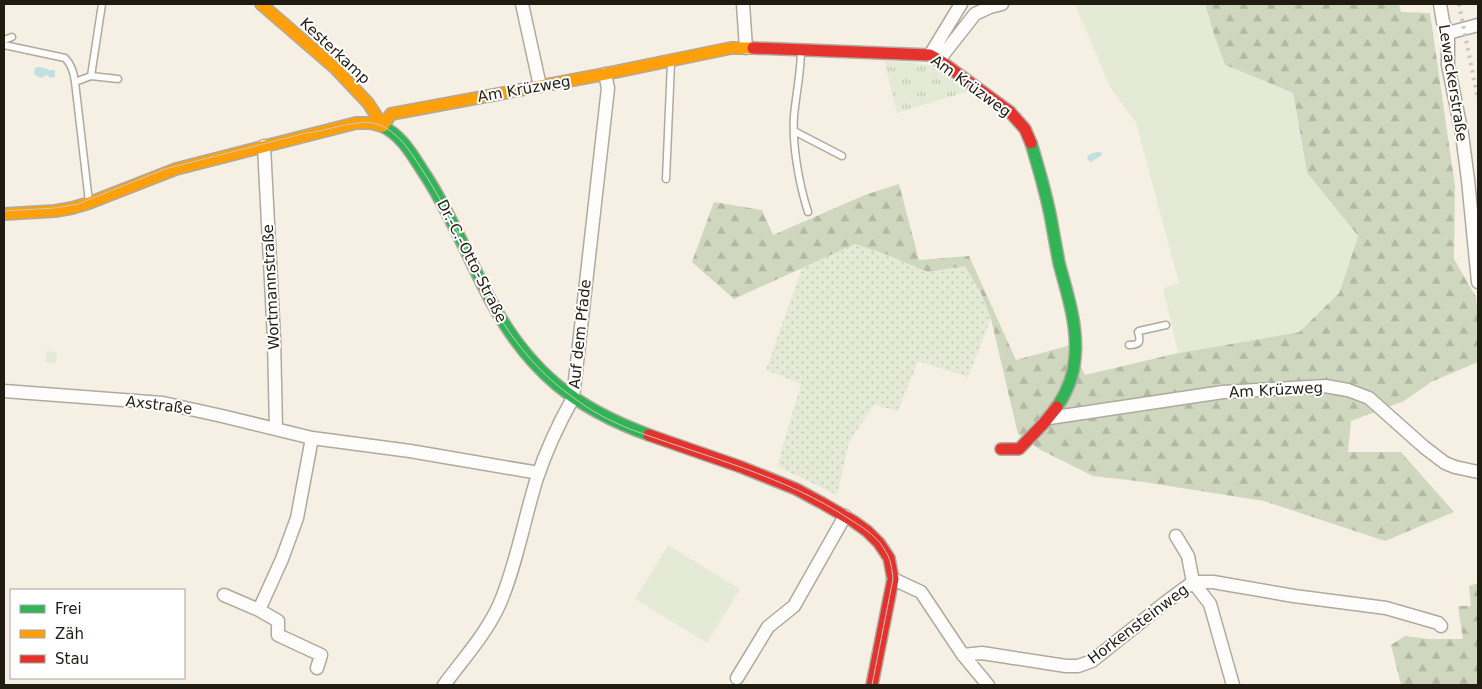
<svg xmlns="http://www.w3.org/2000/svg" width="1482" height="689" font-family="'DejaVu Sans',sans-serif">
  <defs>
    <pattern id="grass-dots" width="8" height="8" patternUnits="userSpaceOnUse" patternTransform="scale(1.25)"><rect width="8" height="8" fill="#e5ead6"/><path d="M2 2h.1M6 6h.1" fill="none" stroke="#c4c8b7" stroke-width="1.8" stroke-linecap="round"/></pattern>
    <pattern id="forest-firs" width="22" height="20" patternUnits="userSpaceOnUse" patternTransform="scale(1.25)"><rect width="22" height="20" fill="#d0d7bf"/><path d="M5 1l3.5 6h-7zM16 11l3.5 6h-7z" fill="#b2b8a3"/></pattern>
    <pattern id="park-tufts" width="24" height="20" patternUnits="userSpaceOnUse" patternTransform="scale(1.25)"><rect width="24" height="20" fill="#e5ead6"/><path d="M3 7l-1-3M5 7V3M7 7l1-3M15 17l-1-3M17 17v-4M19 17l1-3" fill="none" stroke="#c4c8b7"/></pattern>
  </defs>
  <rect width="100%" height="100%" fill="#f5f0e3"/>
  <path fill="url(#grass-dots)" d="M855 244 885 254 928 272 965 266 981 293 991 319 968 377 918 361 898 411 874 405 849 442 837 495 777 466 801 384 766 370 802 268Z"/>
  <path fill="url(#forest-firs)" d="M1205 4H1399L1401 12 1430 13 1455 186 1454 259 1476 297 1478 318V362L1431 382 1404 401 1351 421 1348 452H1401L1454 512 1385 541 1264 501 1137 481 1093 476 1039 449 1018 434 991 319 981 293 965 266 928 272 885 254 855 244 734 299 692 262 714 202 762 210 773 235 865 195 899 184 919 260 969 256 1016 360 1071 345 1085 375 1178 353 1299 332 1339 293 1358 236 1307 173 1293 93 1225 65 1214 35Z
    M1478 583V685H1401L1391 645 1405 636 1429 639H1463L1458 606H1471L1469 586Z"/>
  <path fill="url(#park-tufts)" d="M884 61 909 62 934 66 969 91 897 113Z
    M47 351 57 352 56 363 45 362Z"/>
  <path fill="#e5ead6" d="M1075 4H1205L1214 35 1225 65 1293 93 1307 173 1358 236 1339 293 1299 332 1178 353 1163 288 1179 283 1136 123 1110 87Z
    M668 545 740 589 707 643 635 599Z"/>
  <path fill="#c1e1e0" d="M38 67C45 67 48 71 55 70V77L51 78 47 75 41 78 35 75 34 72 35 68Z
    M1097 152H1101L1102 155 1091 162 1088 160 1087 157 1090 154Z"/>
  <g fill="none" stroke-linecap="round" stroke-linejoin="round">
    <defs>
      <path id="lane" d="M4 40 12 37
        M4 45 65 58C72 65 74 73 75 82L89 202
        M801 50C801 72 796 94 794 116 792 145 799 184 808 212
        M91 76 118 79
        M75 82 91 76 102 4
        M794 131 842 156
        M666 179 671 63
        M1129 345C1140 345 1141 342 1138 332L1139 331 1166 325"/>
      <path id="street" d="M522 4 540 86
        M743 4 746 48
        M1440 4 1443 22 1448 33V65L1462 134 1468 180 1478 282
        M1448 33 1478 25
        M930 55 961 4
        M939 60 975 14 990 7 1002 4
        M264 146 274 339 276 429
        M4 391 163 403 222 416 312 438 410 451 539 473
        M1049 418 1223 392 1325 386 1348 390 1369 398 1424 447 1445 463 1455 467 1478 472
        M1176 536 1188 556 1193 582 1210 604 1233 685
        M893 579 921 592 963 655 988 685
        M224 595 259 610 282 559 297 518 312 438
        M259 610 278 621V635L321 655 317 668
        M963 655 982 653 1066 666H1078L1092 661 1166 602 1193 582H1213L1294 596 1386 608 1438 623 1441 626
        M737 678 768 627 794 606 845 516
        M444 685C463 659 487 633 500 603 517 563 524 519 537 478 546 451 559 423 573 398L608 88 605 74"/>
      <path id="fast" d="M382 126C403 136 414 158 426 176 452 216 469 260 491 301 529 372 575 408 649 435
        M1031 143C1038 166 1045 190 1050 214 1053 230 1056 246 1059 263 1067 293 1078 325 1075 357 1074 375 1067 392 1057 407"/>
      <path id="slow" d="M261 4 335 68 368 103 383 126
        M383 126 391 114 605 74 731 48H753
        M4 214 55 211 72 208 89 203 176 169 356 123H370L382 126"/>
      <path id="jam" d="M753 48 930 55 939 60 1010 112 1025 129 1031 143
        M649 435 741 467 796 489 822 503 853 521 867 531 879 543 889 558 893 579 872 685
        M1001 449H1019L1044 423 1057 407"/>
    </defs>
    <use href="#lane" stroke="#afaa9f" stroke-width="9"/>
    <use href="#street" stroke="#afaa9f" stroke-width="15"/>
    <use href="#fast" stroke="#afaa9f" stroke-width="14"/>
    <use href="#slow" stroke="#afaa9f" stroke-width="14"/>
    <use href="#jam" stroke="#afaa9f" stroke-width="14"/>
    <use href="#lane" stroke="#fefdfb" stroke-width="6"/>
    <use href="#street" stroke="#fefdfb" stroke-width="12"/>
    <use href="#fast" stroke="#30b455" stroke-width="11"/>
    <use href="#slow" stroke="#ff9f0a" stroke-width="11"/>
    <use href="#jam" stroke="#e5322d" stroke-width="11"/>
    <path stroke="#c9c7c4" stroke-width="1" d="M4 211 55 208 78 204 165 169 306 133C328 131 358 118 377 124 398 131 410 151 421 168 440 197 456 228 471 259 480 277 487 296 497 313 517 346 542 376 574 398 591 411 610 421 630 429 705 457 784 475 851 520 864 528 879 538 886 552 891 560 892 569 893 579L872 685"/>
    <path stroke="#c9c7c4" stroke-width="4" stroke-dasharray="2.5 5" stroke-linecap="butt" d="M1459 4 1478 100"/>
  </g>
  <g text-anchor="middle" stroke-width="4" stroke-linejoin="round" paint-order="stroke">
    <g font-size="15" fill="#211c11" stroke="#fff">
      <text transform="translate(335 51) rotate(43)" y="5">Kesterkamp</text>
      <text transform="translate(1453 83) rotate(81)" y="5">Lewackerstraße</text>
      <text transform="translate(971 86) rotate(36)" y="5">Am Krüzweg</text>
      <text transform="translate(524 89) rotate(-10)" y="5">Am Krüzweg</text>
      <text transform="translate(472 261) rotate(63)" y="5">Dr.-C.-Otto-Straße</text>
      <text transform="translate(271 287) rotate(-93)" y="5">Wortmannstraße</text>
      <text transform="translate(580 334) rotate(-84)" y="5">Auf dem Pfade</text>
      <text transform="translate(1276 390) rotate(-3)" y="5">Am Krüzweg</text>
      <text transform="translate(159 405) rotate(7)" y="5">Axstraße</text>
      <text transform="translate(1138 624) rotate(-37)" y="5">Horkensteinweg</text>
    </g>
  </g>
  <rect width="1482" height="689" fill="none" stroke="#211c11" stroke-width="10"/>
  <rect x="10" y="589" width="175" height="90" fill="#ffffff" stroke="#a6a4a0"/>
  <rect x="20" y="605" width="25" height="8" fill="#30b455" stroke="#a6a4a0"/>
  <text x="55" y="614" font-size="15" fill="#211c11">Frei</text>
  <rect x="20" y="630" width="25" height="8" fill="#ff9f0a" stroke="#a6a4a0"/>
  <text x="55" y="639" font-size="15" fill="#211c11">Zäh</text>
  <rect x="20" y="655" width="25" height="8" fill="#e5322d" stroke="#a6a4a0"/>
  <text x="55" y="664" font-size="15" fill="#211c11">Stau</text>
</svg>
